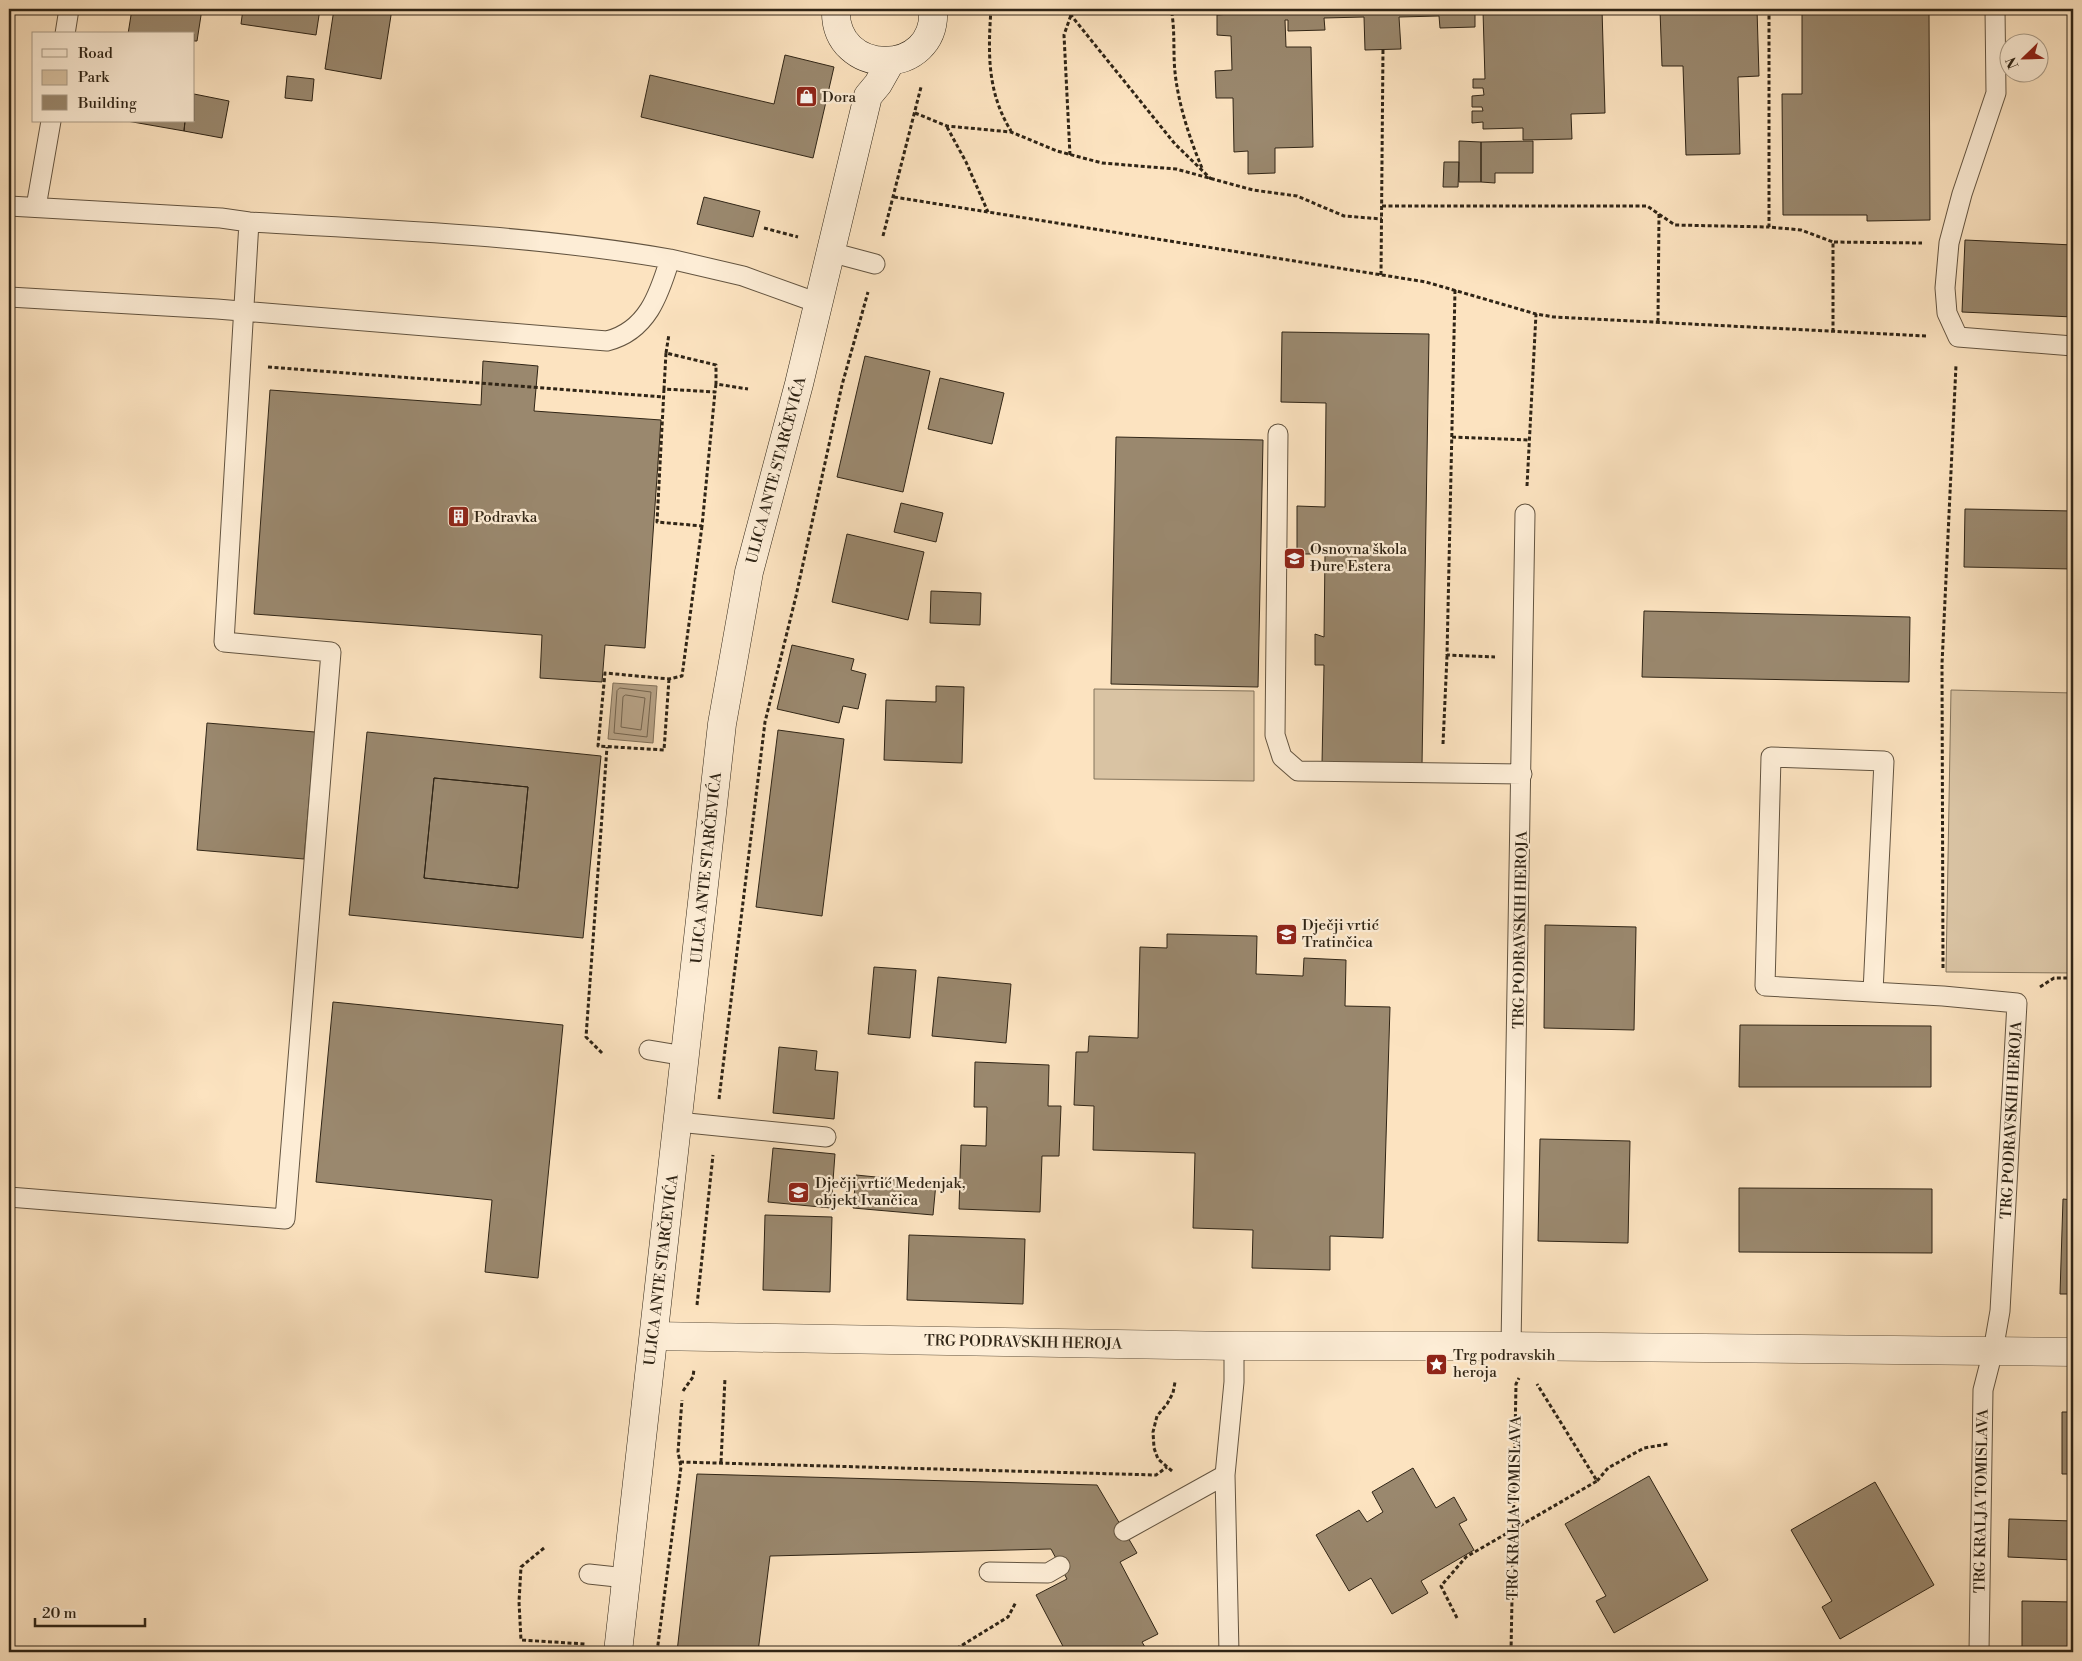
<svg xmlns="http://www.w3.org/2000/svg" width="2082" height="1661" font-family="'Libre Bodoni',serif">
  <rect width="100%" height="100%" fill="#fce3c0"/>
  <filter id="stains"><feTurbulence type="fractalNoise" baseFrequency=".004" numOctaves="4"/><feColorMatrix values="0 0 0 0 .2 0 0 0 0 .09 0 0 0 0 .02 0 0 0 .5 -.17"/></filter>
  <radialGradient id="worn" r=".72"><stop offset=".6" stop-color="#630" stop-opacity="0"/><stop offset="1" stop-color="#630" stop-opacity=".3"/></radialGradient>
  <path fill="#d9c3a3" stroke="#84745c" d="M1094 689 1254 691V781L1094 779Z
    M1951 690 2073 693V973L1946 972Z"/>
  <path fill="#b7a286" stroke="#817059" d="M613 683 657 686 653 743 608 739Z"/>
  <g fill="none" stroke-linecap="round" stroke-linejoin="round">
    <path stroke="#74644e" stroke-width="1" d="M620 688 651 692 647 737 614 733 617 691Z
      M626 695 645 698 641 730 621 727 623 697Z"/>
  </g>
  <path fill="#9a886e" stroke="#302516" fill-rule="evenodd" d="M132 9H202L197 41H194V34H128Z
    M243 9H320L316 35 241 24Z
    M334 9H392L381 79 325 69Z
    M1229 9H1602L1605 113 1571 114 1572 139 1523 140V128L1483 129V122L1472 123V111H1483L1482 107H1472V96L1484 95 1483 88H1473V79H1485L1483 11H1475V27L1440 28 1439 16 1399 17 1401 49 1365 50 1364 17 1324 18 1325 30 1288 31V20H1285L1286 47H1311L1313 147 1275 148V173L1248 174V151L1234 152 1233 98H1216L1215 71 1232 70 1231 36 1217 35V15L1230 14Z
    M1643 9H1981L1660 10Z
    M1757 9 1759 76 1738 77 1740 154 1686 155 1683 66H1662L1660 10Z
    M1929 9 1930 220 1867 221V215H1783L1782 94H1802V10Z
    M785 55 834 67 813 158 641 117 650 75 774 104Z
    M287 76 314 79 312 101 285 98Z
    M194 94 229 101 222 138 184 131 185 121H194Z
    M127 121H185L184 131Z
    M1459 141 1481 142V182H1459Z
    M1533 141V173H1495V183L1481 182V142Z
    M1444 162H1459L1458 187H1443Z
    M704 197 760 211 753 237 697 224Z
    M1965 240 2073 245V317L1962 312Z
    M1282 332 1429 334 1422 765 1322 763 1324 665H1315V634L1324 637 1325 554H1297V506L1325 507 1326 403 1281 402Z
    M865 356 930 371 903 492 837 477Z
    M483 361 538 366 534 411 661 420 645 648 605 645 602 682 540 678 542 635 254 614 270 390 481 405Z
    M940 378 1004 393 992 444 928 429Z
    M1116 437 1263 440 1258 687 1111 684Z
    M901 503 943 513 936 542 894 532Z
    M1965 509 2073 511V569L1964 567Z
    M847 534 924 552 908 620 832 602Z
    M931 591 981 593 980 625 930 623Z
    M1644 611 1910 617 1909 682 1642 677Z
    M792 645 854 659 851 670 866 674 858 709 843 706 839 723 777 709Z
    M936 686 964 687 962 763 884 760 886 700 936 702Z
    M207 723 315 732 304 859 197 850Z
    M778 730 844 739 822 916 756 907Z
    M367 732 601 756 583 938 349 915ZM434 778 528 787 518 888 424 878Z
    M434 778 528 787 518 888 424 878Z
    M1545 925 1636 927 1634 1030 1544 1028Z
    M1167 934 1257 936 1256 974 1303 976 1304 958 1346 960 1345 1006 1390 1007 1383 1238 1330 1236V1270L1252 1268 1253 1230 1193 1228 1195 1153 1093 1150 1094 1106 1074 1105 1076 1052H1088L1089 1036 1138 1038 1140 947 1167 948Z
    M874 967 916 970 910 1038 868 1034Z
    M938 977 1011 984 1006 1043 932 1036Z
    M333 1002 563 1025 538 1278 485 1272 492 1200 316 1182Z
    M1740 1025 1931 1026V1087H1739Z
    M779 1047 817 1051 815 1070 838 1072 834 1119 773 1113Z
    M975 1062 1049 1065 1048 1106H1061L1059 1156H1042L1040 1212 959 1209 961 1145 986 1146 987 1107H974Z
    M1540 1139 1630 1141 1628 1243 1538 1241Z
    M773 1148 835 1154 831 1208 768 1202Z
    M856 1175 936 1183 933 1215 853 1208Z
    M1739 1188 1932 1189V1253L1739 1252Z
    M2063 1199 2073 1200V1294H2060Z
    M765 1215 832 1217 830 1292 763 1290Z
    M909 1235 1025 1239 1023 1304 907 1300Z
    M2062 1412H2073V1474H2062Z
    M1413 1468 1436 1508 1454 1497 1467 1520 1459 1524 1474 1550 1421 1581 1428 1593 1392 1614 1371 1578 1349 1591 1316 1535 1359 1510 1367 1522 1383 1512 1372 1492Z
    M697 1474 1097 1485 1137 1553 1120 1562 1158 1634 1142 1642 1148 1652H1066L1036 1595 1067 1579 1051 1549 770 1556 758 1652H677Z
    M1649 1476 1708 1580 1614 1633 1596 1601 1606 1596 1565 1524Z
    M1875 1482 1934 1585 1840 1639 1822 1607 1832 1601 1791 1530Z
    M2009 1519 2073 1521V1560L2008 1557Z
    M2022 1601 2073 1602V1652H2022Z"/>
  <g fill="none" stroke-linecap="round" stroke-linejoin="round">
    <defs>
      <path id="service" d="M1995 9 1996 93 1962 194 1949 243 1945 288 1947 313 1958 337 2073 346
        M65 34 69 9
        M9 206 221 218 249 222C390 230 531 235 670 259 659 295 647 331 607 341L217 309 9 297
        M36 207 51 121
        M830 252 875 264
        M670 259 743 276 818 303
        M1278 434 1275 735 1282 757 1298 771 1522 774
        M1873 992 1884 761 1771 757 1765 986 1943 996 2017 1003 2000 1311 1993 1351 1983 1390 1979 1652
        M649 1050 685 1056
        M678 1122 826 1137
        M9 1197 285 1219 331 652 224 642 249 222
        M1511 1346 1525 514
        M1124 1531 1225 1475
        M989 1572 1048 1573 1060 1566
        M589 1574 626 1578
        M1229 1652 1225 1475 1234 1382V1346"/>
      <path id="minor" d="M654 1336 1234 1346H1511L2073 1352"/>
      <path id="secondary" d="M836 9C833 78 938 78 933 9
        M618 1652 722 724 749 572 799 384 868 96 878 84 891 61"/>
    </defs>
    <use href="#service" stroke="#635440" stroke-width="21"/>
    <use href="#minor" stroke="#635440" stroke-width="29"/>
    <use href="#secondary" stroke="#302516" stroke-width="29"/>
    <path stroke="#302516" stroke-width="3" stroke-dasharray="4 2.5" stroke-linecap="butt" d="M991 9C988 53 987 92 1011 131
      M1066 9 1175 144 1211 179
      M1165 9 1172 14C1175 34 1173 53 1175 72 1178 103 1190 140 1202 168
      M1769 9V227L1801 230 1833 242
      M915 113 947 126 1011 132 1057 151 1102 163 1176 169 1253 190 1297 196 1344 216 1382 219
      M947 127 966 162 988 212
      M1070 155 1064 35 1071 15 1080 9
      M894 197 1426 282 1536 314 1554 317 1926 336
      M1382 206H1647L1675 225 1769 227
      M764 228 798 237
      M883 236 921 87
      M1381 275 1383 49
      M1455 290 1447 655 1495 657
      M1658 322 1659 214
      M1833 332V242L1922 243
      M666 353 669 334
      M268 367 663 397
      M716 384 715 392 664 389 666 353 716 365V384L748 389
      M664 389 657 522 702 526 715 392
      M1452 437 1530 440
      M1527 486 1536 314
      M669 679 664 750 598 746 605 673 669 679 682 676 702 526
      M1443 744 1447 656
      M1943 968 1942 664 1956 365
      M2040 987 2054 978H2073
      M602 1053 586 1037 607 747
      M719 1099 765 722 796 596 842 385 868 292
      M697 1305 713 1155
      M683 1391 693 1377 694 1369
      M680 1462 1156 1475 1167 1467
      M721 1462 725 1378
      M1172 1471 1158 1459 1154 1448 1153 1432 1157 1416 1167 1404 1173 1393 1175 1382
      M1597 1481 1608 1468 1644 1448 1668 1444
      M544 1548 521 1567 519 1602 521 1640 585 1644
      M1457 1618 1441 1586 1466 1557 1597 1481 1537 1384
      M657 1652 681 1467 678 1452 682 1400
      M951 1652 1008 1617 1016 1602
      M1511 1652 1516 1384 1519 1378"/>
    <use href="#service" stroke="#fdedd6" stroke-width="19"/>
    <use href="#minor" stroke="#fdedd6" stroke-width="28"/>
    <use href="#secondary" stroke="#fdedd6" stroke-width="28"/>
  </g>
  <defs>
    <symbol id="shop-square" viewBox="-11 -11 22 22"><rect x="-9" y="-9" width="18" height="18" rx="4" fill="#8f2418" stroke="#fdedd6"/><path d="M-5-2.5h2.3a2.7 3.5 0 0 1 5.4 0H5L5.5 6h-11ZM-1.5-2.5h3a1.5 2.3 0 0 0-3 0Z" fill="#fff"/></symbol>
    <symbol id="building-square" viewBox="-11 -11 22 22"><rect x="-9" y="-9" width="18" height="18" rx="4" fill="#8f2418" stroke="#fdedd6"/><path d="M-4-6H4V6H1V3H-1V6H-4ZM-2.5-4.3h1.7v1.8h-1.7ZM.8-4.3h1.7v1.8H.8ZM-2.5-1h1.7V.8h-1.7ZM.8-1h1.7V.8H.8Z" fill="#fff"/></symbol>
    <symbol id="school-square" viewBox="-11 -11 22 22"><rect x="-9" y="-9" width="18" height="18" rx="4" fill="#8f2418" stroke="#fdedd6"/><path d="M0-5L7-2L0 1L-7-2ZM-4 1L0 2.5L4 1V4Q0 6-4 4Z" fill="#fff"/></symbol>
    <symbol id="sight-square" viewBox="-11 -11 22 22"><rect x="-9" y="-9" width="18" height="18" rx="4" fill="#8f2418" stroke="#fdedd6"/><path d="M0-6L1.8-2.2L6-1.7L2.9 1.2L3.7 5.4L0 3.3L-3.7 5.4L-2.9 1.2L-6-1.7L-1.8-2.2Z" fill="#fff"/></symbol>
  </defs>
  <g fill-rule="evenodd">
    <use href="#shop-square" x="794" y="84" width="25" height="25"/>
    <use href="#building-square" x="446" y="504" width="25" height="25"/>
    <use href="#school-square" x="1282" y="546" width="25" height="25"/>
    <use href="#school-square" x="1274" y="922" width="25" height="25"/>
    <use href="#school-square" x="786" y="1180" width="25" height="25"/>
    <use href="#sight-square" x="1424" y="1352" width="25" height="25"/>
  </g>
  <g text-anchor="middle" stroke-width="4.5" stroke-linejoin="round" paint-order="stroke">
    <g font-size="15" fill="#302516" stroke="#fdedd6" text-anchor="start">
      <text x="822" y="102">Dora</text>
      <text x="474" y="522">Podravka</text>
      <text x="1310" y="554">Osnovna škola<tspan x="1310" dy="17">Đure Estera</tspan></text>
      <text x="1302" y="930">Dječji vrtić<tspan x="1302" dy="17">Tratinčica</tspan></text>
      <text x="815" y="1188">Dječji vrtić Medenjak,<tspan x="815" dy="17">objekt Ivančica</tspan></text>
      <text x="1453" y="1360">Trg podravskih<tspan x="1453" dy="17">heroja</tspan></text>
    </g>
    <g font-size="15" fill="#302516" stroke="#fdedd6">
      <text transform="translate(776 470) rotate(-75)" y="5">ULICA ANTE STARČEVIĆA</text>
      <text transform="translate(706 868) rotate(-84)" y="5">ULICA ANTE STARČEVIĆA</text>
      <text transform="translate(1520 930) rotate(-89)" y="5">TRG PODRAVSKIH HEROJA</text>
      <text transform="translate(2011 1120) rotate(-87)" y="5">TRG PODRAVSKIH HEROJA</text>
      <text transform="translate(661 1270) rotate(-83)" y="5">ULICA ANTE STARČEVIĆA</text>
      <text transform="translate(1023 1342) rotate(1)" y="5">TRG PODRAVSKIH HEROJA</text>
      <text transform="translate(1981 1501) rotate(-89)" y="5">TRG KRALJA TOMISLAVA</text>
      <text transform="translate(1514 1508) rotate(-89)" y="5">TRG KRALJA TOMISLAVA</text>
    </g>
  </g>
  <rect width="2082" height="1661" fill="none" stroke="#fce3c0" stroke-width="30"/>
  <rect x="10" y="10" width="2062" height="1641" fill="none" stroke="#302516" stroke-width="2.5"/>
  <rect x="15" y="15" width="2052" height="1631" fill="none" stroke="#302516"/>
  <rect x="32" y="32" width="162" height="90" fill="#fdedd6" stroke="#ab9d89"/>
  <rect x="42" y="49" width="25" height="8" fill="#fdedd6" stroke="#ab9d89"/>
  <text x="78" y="58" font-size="15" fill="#302516">Road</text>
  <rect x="42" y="70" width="25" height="15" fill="#d9c3a3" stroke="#ab9d89"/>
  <text x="78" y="82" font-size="15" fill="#302516">Park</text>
  <rect x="42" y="95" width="25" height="15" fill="#9a886e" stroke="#ab9d89"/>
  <text x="78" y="108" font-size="15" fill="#302516">Building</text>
  <g transform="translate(2024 58) rotate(247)"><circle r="24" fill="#fdedd6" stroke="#ab9d89"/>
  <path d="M0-4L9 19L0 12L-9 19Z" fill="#8f2418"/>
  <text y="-8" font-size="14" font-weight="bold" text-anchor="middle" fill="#302516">N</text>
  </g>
  <path d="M35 1618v8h110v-8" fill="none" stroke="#302516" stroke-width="2.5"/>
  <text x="42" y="1618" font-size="15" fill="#302516" stroke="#fdedd6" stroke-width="4" paint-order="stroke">20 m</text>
  <rect width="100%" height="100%" filter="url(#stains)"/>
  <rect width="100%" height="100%" fill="url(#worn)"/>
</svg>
